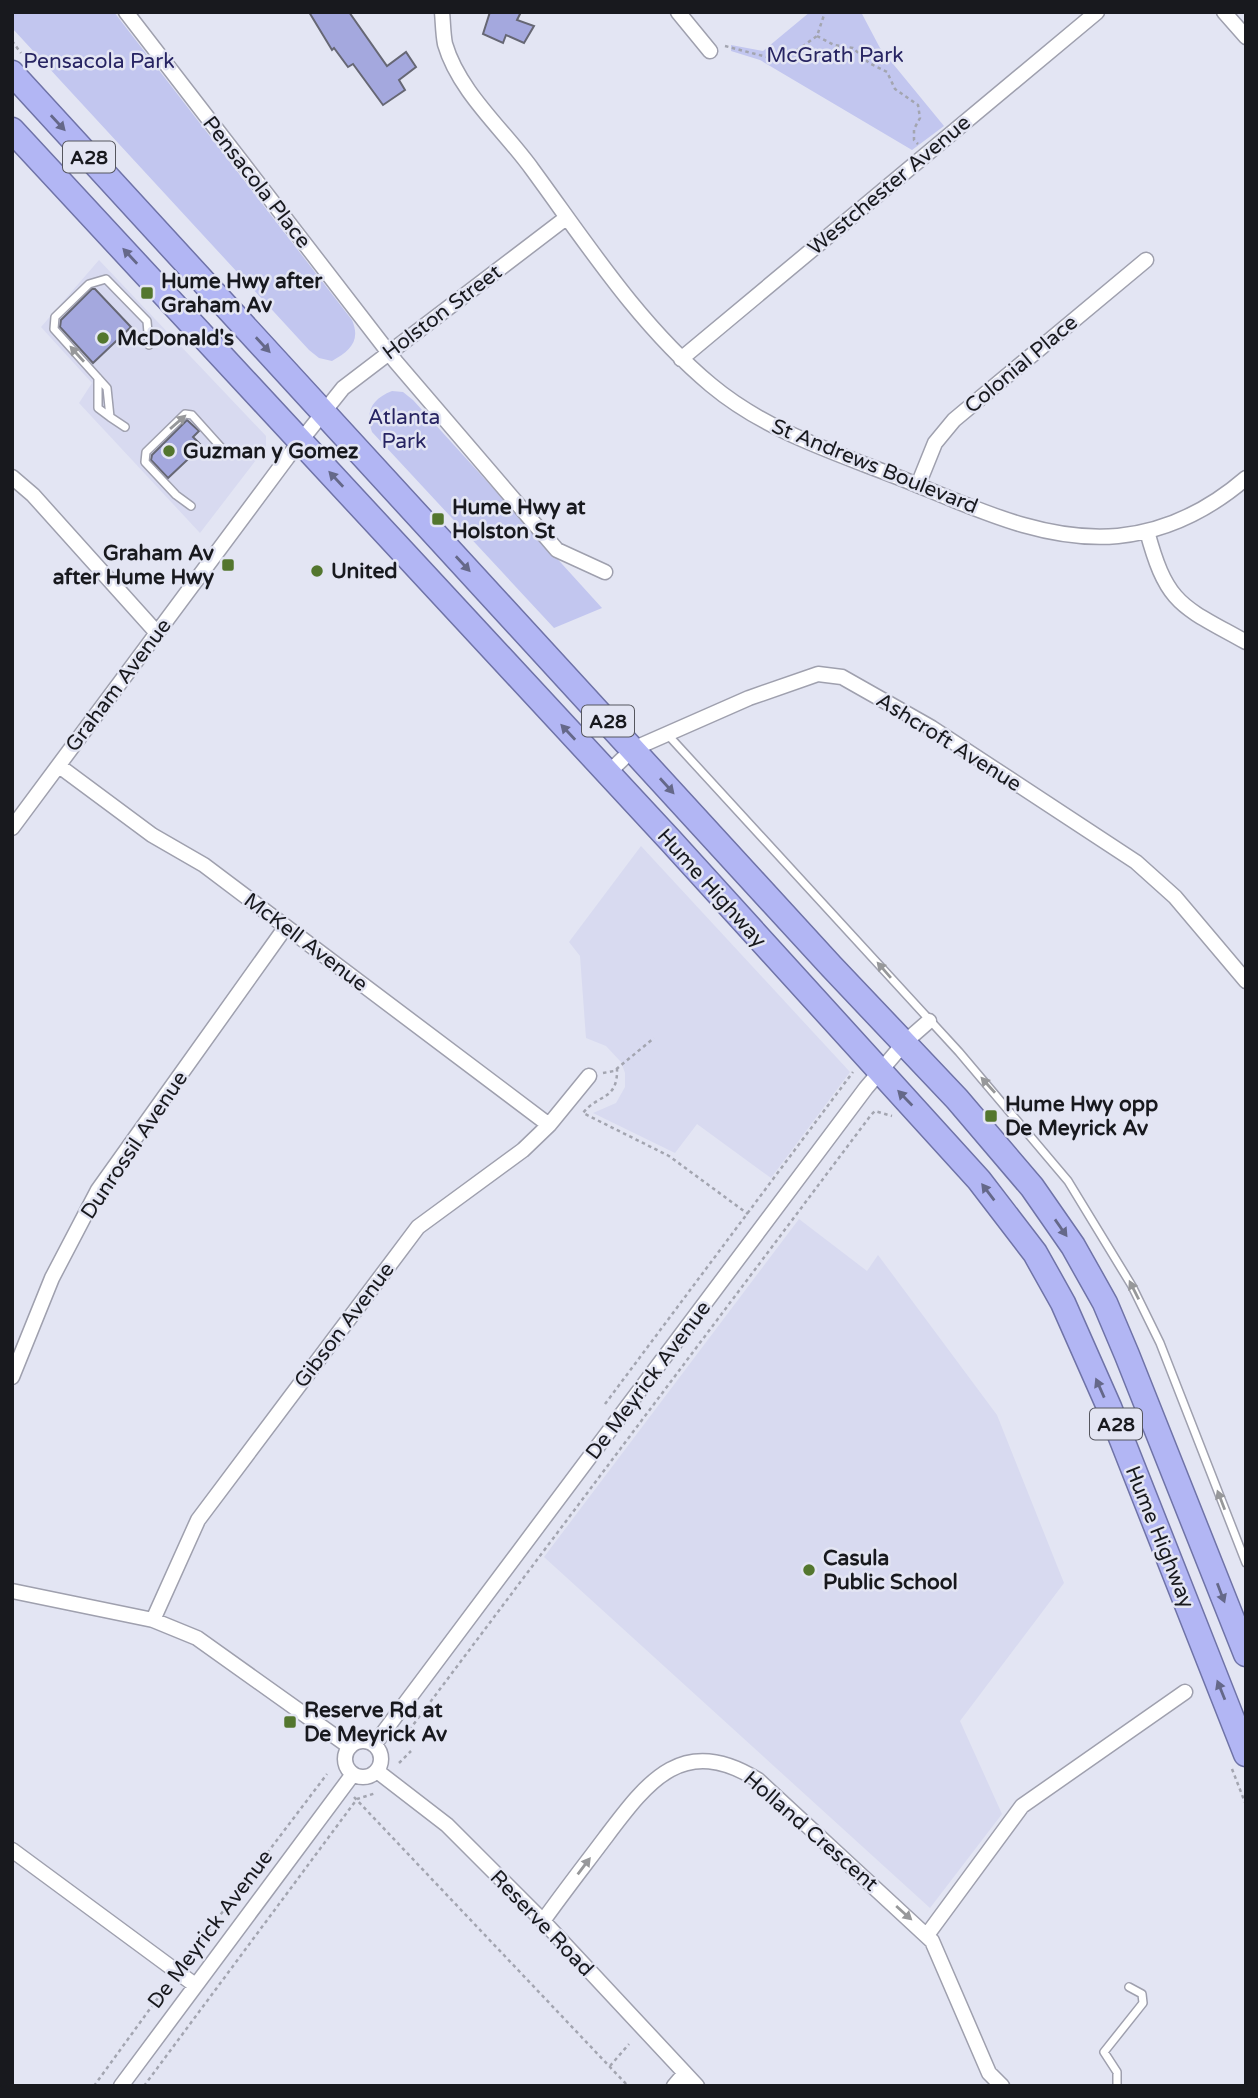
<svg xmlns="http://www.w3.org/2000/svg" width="1258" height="2098" font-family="'Varela Round',sans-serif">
  <rect width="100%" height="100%" fill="#e3e5f3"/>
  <path fill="#d8daf0" d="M99 260 266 436V447L200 533 79 403 92 383 41 327Z
    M641 846 850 1072 771 1178 697 1124 675 1153 593 1113 616 1103 625 1087V1073L621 1062 606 1046 586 1038 580 956 569 942Z
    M799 1219 867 1271 878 1255 997 1415 1064 1583 960 1721 1002 1814 930 1908 544 1557Z"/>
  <path fill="#c2c6ef" d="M13 12H114L352 320C361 341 350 351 332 361L319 358 309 350 12 28Z
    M810 12H861L880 48 944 126 912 150 760 60 731 51V45L763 51Z
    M392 391 403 392 413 400 602 608 554 628 372 432C365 411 372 399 392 391Z"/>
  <path fill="#a4a8de" stroke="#666774" stroke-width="2" d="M309 12H349L387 66 406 52 416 67 399 80 405 90 383 105 353 64 348 67 334 48 332 50Z
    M490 12H521L517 20 534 26 524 43 506 35 503 43 483 34Z
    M92 289H95L131 327 93 363 60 327 61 320Z
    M187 420 199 431 193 437 202 446 168 478 151 460 152 455Z"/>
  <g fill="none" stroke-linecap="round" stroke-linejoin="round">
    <defs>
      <path id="service" d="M98 378V408L110 417
        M125 427 110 417 107 388 54 329 55 317 89 284 106 279 147 321 149 345
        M191 506 176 495 145 462 146 452 185 414 192 415 227 454
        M668 735 959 1052 1068 1181 1132 1286 1160 1343 1246 1563
        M1117 2086V2072L1104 2052 1143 2003 1142 1994 1129 1987"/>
      <path id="minor" d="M126 12 396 362 557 550 605 572
        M442 12C443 22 443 34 445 44 459 92 504 130 532 169 587 244 639 325 711 385 766 431 834 452 900 478 968 505 1042 543 1118 536 1167 531 1209 510 1246 478
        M678 12 710 51
        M1224 12 1246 37
        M681 359 1097 12
        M12 477 33 495 157 633
        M918 485 935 443 954 420 1146 260
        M1147 531C1167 606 1182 606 1246 642
        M59 766 152 835 204 865 549 1125
        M607 774 633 749 749 698 818 674 842 677 932 728 1136 862 1175 897 1246 981
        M12 828 287 458 343 388 566 218
        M12 1377 52 1278 98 1190 285 928
        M12 1591 153 1620 197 1638 350 1747
        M153 1620 198 1520 418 1227 523 1150 549 1125 589 1076
        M345 1759a18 18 0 1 1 36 0a18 18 0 1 1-36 0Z
        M374 1745 866 1088 905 1042 929 1021
        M377 1771 447 1825 543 1921 697 2086
        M12 1850 195 1985
        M543 1921C563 1893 584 1866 605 1838 648 1781 683 1733 758 1780L932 1941 989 2073 1002 2086
        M927 1935 1022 1806 1185 1692
        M121 2086 353 1774
        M674 2086 685 2073"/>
      <path id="trunk" d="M12 73 831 966 957 1099 1032 1187 1073 1246 1105 1303 1127 1355 1246 1654
        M12 130 670 840 979 1180 1035 1253 1063 1303 1109 1407 1246 1754"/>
    </defs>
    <use href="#service" stroke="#9fa0ae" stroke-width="10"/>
    <use href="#minor" stroke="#9fa0ae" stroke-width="17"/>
    <use href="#trunk" stroke="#6f73a7" stroke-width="27"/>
    <path stroke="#a3a5b0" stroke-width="2.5" stroke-dasharray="3.5 3.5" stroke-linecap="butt" d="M817 36 834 45 853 48 869 63 887 72 895 89 918 105 920 118 914 129V140L918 144
      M12 41 21 53
      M725 46 782 61 817 36 825 12
      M617 1068C618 1101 599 1093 583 1113L669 1156 748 1214
      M603 1073 614 1071 654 1038
      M605 1404 853 1072
      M401 1741 871 1115 875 1111 892 1116
      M399 1763 411 1751
      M1232 1769 1246 1805
      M354 1797 628 2086
      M187 1959 327 1774
      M610 2066 629 2044
      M94 2086 168 1984
      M144 2086 357 1799 376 1793"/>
    <use href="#service" stroke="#fff" stroke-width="7"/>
    <use href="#minor" stroke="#fff" stroke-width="14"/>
    <use href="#trunk" stroke="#b2b6f4" stroke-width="24"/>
  </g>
  <defs><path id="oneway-solid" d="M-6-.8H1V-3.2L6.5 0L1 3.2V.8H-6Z" transform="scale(1.75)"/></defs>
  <g fill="#656889">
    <use href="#oneway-solid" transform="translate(58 123) rotate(47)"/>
    <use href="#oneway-solid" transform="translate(130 256) rotate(-133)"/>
    <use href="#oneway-solid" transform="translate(263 345) rotate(47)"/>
    <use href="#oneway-solid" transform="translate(336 479) rotate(-133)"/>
    <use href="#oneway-solid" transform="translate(463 564) rotate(47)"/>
    <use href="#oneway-solid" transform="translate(568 732) rotate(-133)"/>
    <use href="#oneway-solid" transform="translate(667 786) rotate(48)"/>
    <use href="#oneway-solid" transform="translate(905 1098) rotate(-134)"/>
    <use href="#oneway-solid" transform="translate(988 1192) rotate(-127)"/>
    <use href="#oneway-solid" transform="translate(1061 1228) rotate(55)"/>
    <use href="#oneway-solid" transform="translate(1100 1388) rotate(-114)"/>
    <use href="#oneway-solid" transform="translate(1221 1593) rotate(69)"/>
    <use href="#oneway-solid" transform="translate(1221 1690) rotate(-112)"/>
  </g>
  <g fill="#97989a">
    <use href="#oneway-solid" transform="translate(77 354) rotate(-132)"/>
    <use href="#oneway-solid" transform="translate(178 422) rotate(-41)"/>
    <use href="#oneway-solid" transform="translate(884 970) rotate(-131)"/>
    <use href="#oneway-solid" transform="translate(988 1085) rotate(-132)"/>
    <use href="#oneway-solid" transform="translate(1134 1290) rotate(-117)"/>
    <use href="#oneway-solid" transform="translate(1221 1500) rotate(-111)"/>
    <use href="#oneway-solid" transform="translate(584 1866) rotate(-53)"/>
    <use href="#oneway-solid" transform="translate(904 1913) rotate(42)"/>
  </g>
  <g fill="#53762e" stroke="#e3e5f3" stroke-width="2.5">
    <rect x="140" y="286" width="14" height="14" rx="3.5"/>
    <circle cx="103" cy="338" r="7"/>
    <circle cx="169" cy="451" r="7"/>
    <rect x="431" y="512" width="14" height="14" rx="3.5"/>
    <rect x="221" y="558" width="14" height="14" rx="3.5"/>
    <circle cx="317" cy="571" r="7"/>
    <rect x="984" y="1109" width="14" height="14" rx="3.5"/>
    <circle cx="809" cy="1570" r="7"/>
    <rect x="283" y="1715" width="14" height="14" rx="3.5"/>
  </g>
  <g text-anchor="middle" stroke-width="5" stroke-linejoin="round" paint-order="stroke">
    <g fill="#e3e5f3" stroke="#55565e" stroke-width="2">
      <rect x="63" y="141.5" width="52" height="31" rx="5"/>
      <rect x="582" y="705.5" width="52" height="31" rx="5"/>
      <rect x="1090" y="1408.5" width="52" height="31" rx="5"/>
    </g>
    <g font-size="19" font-weight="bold" fill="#18191e">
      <text x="89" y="164">A28</text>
      <text x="608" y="728">A28</text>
      <text x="1116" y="1431">A28</text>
    </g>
    <g font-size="21" fill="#272462" stroke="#e3e5f3">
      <text x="835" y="62">McGrath Park</text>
      <text x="99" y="68">Pensacola Park</text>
      <text x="404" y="424">Atlanta<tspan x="404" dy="24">Park</tspan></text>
    </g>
    <g font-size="21" fill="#18191e" stroke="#e3e5f3">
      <text transform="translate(257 182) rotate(52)" y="7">Pensacola Place</text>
      <text transform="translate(889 185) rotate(-40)" y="7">Westchester Avenue</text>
      <text transform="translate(442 312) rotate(-37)" y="7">Holston Street</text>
      <text transform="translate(1021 364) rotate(-40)" y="7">Colonial Place</text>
      <text transform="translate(875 466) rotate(22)" y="7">St Andrews Boulevard</text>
      <text transform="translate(118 685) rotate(-53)" y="7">Graham Avenue</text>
      <text transform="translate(949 742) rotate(32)" y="7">Ashcroft Avenue</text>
      <text transform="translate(712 888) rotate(48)" y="7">Hume Highway</text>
      <text transform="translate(306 942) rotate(37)" y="7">McKell Avenue</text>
      <text transform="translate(134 1145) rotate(-56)" y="7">Dunrossil Avenue</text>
      <text transform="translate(344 1325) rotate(-53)" y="7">Gibson Avenue</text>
      <text transform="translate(648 1380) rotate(-53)" y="7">De Meyrick Avenue</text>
      <text transform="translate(1160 1537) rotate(68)" y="7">Hume Highway</text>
      <text transform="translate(811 1831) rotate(41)" y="7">Holland Crescent</text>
      <text transform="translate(542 1923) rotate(46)" y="7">Reserve Road</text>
      <text transform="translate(210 1929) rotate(-53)" y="7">De Meyrick Avenue</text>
    </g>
    <g font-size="21" font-weight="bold" fill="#18191e" stroke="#e3e5f3" text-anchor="start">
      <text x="161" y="288">Hume Hwy after<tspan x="161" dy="24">Graham Av</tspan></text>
      <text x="117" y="345">McDonald's</text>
      <text x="183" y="458">Guzman y Gomez</text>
      <text x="452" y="514">Hume Hwy at<tspan x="452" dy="24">Holston St</tspan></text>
      <text x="214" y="560" text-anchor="end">Graham Av<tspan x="214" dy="24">after Hume Hwy</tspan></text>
      <text x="331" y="578">United</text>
      <text x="1005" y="1111">Hume Hwy opp<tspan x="1005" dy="24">De Meyrick Av</tspan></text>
      <text x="823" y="1565">Casula<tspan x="823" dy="24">Public School</tspan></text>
      <text x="304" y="1717">Reserve Rd at<tspan x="304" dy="24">De Meyrick Av</tspan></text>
    </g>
  </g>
  <rect width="1258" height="2098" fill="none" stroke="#18191e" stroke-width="28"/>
</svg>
